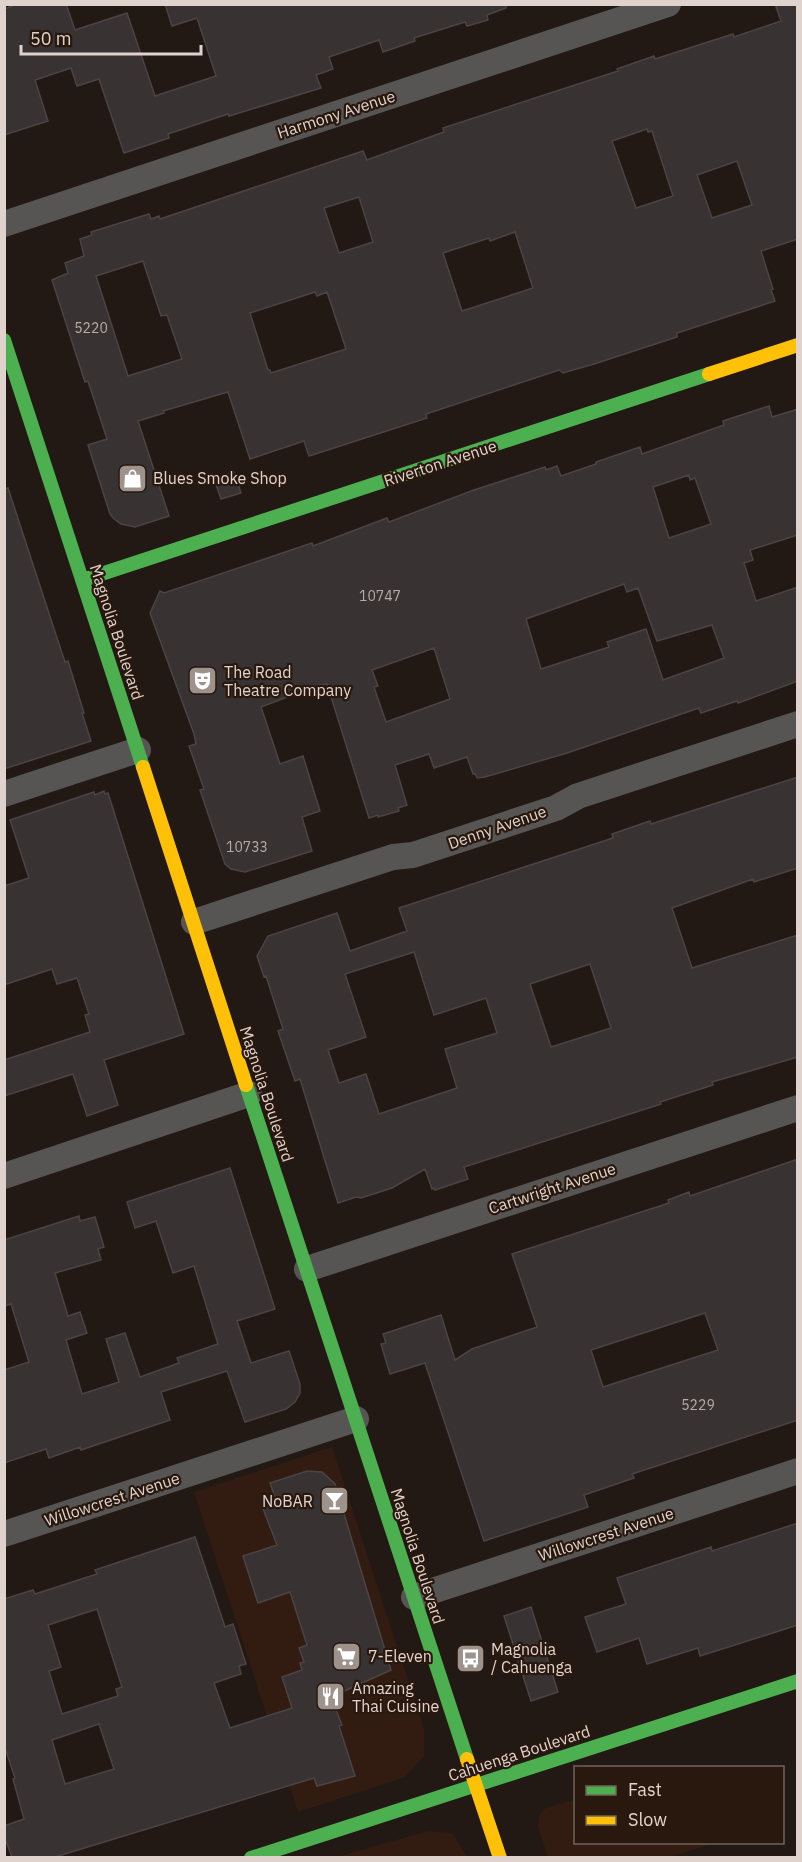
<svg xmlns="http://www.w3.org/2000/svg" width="802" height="1862" font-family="'IBM Plex Sans',sans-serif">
  <rect width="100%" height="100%" fill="#231914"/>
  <path fill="#321c11" d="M332 1447 424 1729V1756L405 1777 298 1812 194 1492Z
    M575 1799 576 1842 714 1843 670 1857H548L538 1827 539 1816 544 1809Z
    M428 1831 452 1833 467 1857H337Z"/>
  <path fill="#383232" stroke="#4b4445" stroke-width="1.5" fill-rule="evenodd" d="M18 4H66L75 30 127 13 155 96 216 76 197 18 172 26 165 4H506V8L487 15 488 20 467 26 465 22 414 38 415 41 383 52 379 40 329 57 333 69 316 75 321 88 229 116 228 114 168 134 169 138 124 153 99 79 77 86 71 68 35 80 48 121 4 135V9Z
    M775 4H798V239L761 251 773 289 771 290 775 301 677 333V337L594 364 563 373 559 370 426 414 427 418 309 456 304 441 250 459 228 392 163 411 164 413 138 421 169 516 135 527 121 524 113 518 110 514 88 445 107 439 88 381 85 382 52 280 68 273 65 263 84 256 80 239 92 235 91 232 149 214 151 219 159 216 160 219 363 151 367 160 444 132 443 128 618 71 617 69 654 56 655 59 733 34 734 37 781 21ZM647 129 648 132 652 131 673 196 636 208 612 141ZM737 161 752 205 712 218 697 175ZM359 197 373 242 339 253 324 208ZM515 232 533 288 462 311 443 253 489 238 490 241ZM143 261 161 316 167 315 182 359 128 376 96 276ZM315 292 317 296 327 292 346 349 271 373 270 370H268L250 313Z
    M769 406 772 417 798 409V535L750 550 753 560 744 563 756 601 798 587V681L738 703 737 701 701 713 699 708 567 753 485 777 477 778 475 774H473L467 757 434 768 429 754 395 765 407 805 398 808 399 811 378 817V815L369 818 327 684 319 685 261 707 280 764 303 756 320 811 302 817 312 851 245 872 231 869 225 864 200 790 204 789 189 746 196 744 194 734 150 613 160 591 164 593 312 543 313 546 387 518 389 522 474 490 545 467 546 470 557 466 561 476 596 464V462L640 447 642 454 724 425 723 421ZM689 475 690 480 695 478 711 524 669 538 653 487ZM624 584 627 592 638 588 657 641 712 625 724 658 663 680 646 629 607 642 609 647 541 669 526 619ZM434 648 450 699 386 722 374 687 378 686 372 670Z
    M234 472 241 493 221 499 214 479Z
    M8 488 57 638 65 662 68 661 84 713H82L91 741 4 769V489Z
    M798 777V868L754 882 753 879 672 908 692 968 798 935V1057L712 1082 713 1085 660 1102 661 1104 464 1167 468 1179 435 1190 434 1188 432 1189 425 1169 392 1188 361 1198 356 1197 338 1203 300 1079 295 1081 278 1031 283 1029 266 976 264 977 257 956 268 936 337 913 350 951 407 931 399 908 613 838 612 834 650 821 651 824ZM414 952 434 1015 486 998 497 1033 445 1049 457 1088 379 1114 366 1074 339 1083 328 1050 366 1037 345 974ZM590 964 611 1028 551 1047 530 984Z
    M104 791 105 794 108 793 184 1034 104 1060 118 1105 87 1116 73 1074 4 1096V1060L90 1032 85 1015 89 1014 77 978 57 984 52 969 4 985V886L29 878 10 820 94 792 95 795Z
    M798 1159V1420L632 1474 634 1478 584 1495 588 1507 484 1541 425 1363 390 1374 381 1344 386 1343 383 1334 441 1315 455 1360 472 1349 537 1327 512 1254 669 1203 668 1200 689 1192 690 1196ZM705 1313 718 1350 603 1387 591 1350Z
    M230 1168 275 1309 237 1321 251 1363 289 1351 300 1384V1393L295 1402 286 1409 245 1422 227 1371 161 1392 170 1420 81 1450 80 1447 49 1458 46 1449 4 1463V1370L29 1362 11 1304 4 1306V1240L79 1216 80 1221 95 1217 104 1247 98 1249 101 1260 55 1273 68 1316 80 1312 87 1333 66 1340 82 1394 119 1382 106 1339 125 1333 140 1377 179 1363 177 1358 218 1344 194 1266 173 1273 156 1221 135 1228 127 1202Z
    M307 1471 322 1472 335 1484 391 1670 331 1697 342 1725 339 1726 355 1776 317 1786 314 1778 55 1857H12L4 1836V1826L24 1819 13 1779 15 1778 4 1745V1599L33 1590 35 1594 97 1574 95 1570 195 1537 225 1627 233 1624 246 1664 239 1666 241 1674 214 1683 230 1728 292 1708 282 1677 302 1670 300 1663 304 1662 299 1648 307 1645 290 1592 258 1603 243 1556 277 1545 262 1506 276 1500 270 1483ZM97 1609 122 1687 116 1689 118 1696 62 1714 49 1671 61 1667 48 1625ZM99 1724 114 1769 65 1784 52 1740Z
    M798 1523V1625L700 1656 698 1648 647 1664 639 1638 597 1652 585 1617 626 1604 617 1578 711 1547 712 1551Z
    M531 1607 558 1692 531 1701 504 1616Z"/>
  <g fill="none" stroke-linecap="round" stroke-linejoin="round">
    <path stroke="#565553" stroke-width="26" d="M4 224 668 4
      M4 794 138 750
      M194 922 393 857 413 855 556 808 578 796 798 724
      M4 1176 249 1094
      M307 1269 798 1108
      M4 1534 356 1419
      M414 1597 798 1471"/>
    <path stroke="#4caf50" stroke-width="14" d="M4 340 143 767
      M83 580 709 374
      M246 1085 467 1759
      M251 1858 798 1681"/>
    <path stroke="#ffc107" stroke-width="14" d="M709 374 798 345
      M143 767 246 1085
      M467 1759 500 1858"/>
  </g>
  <defs>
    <symbol id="shop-square" viewBox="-11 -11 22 22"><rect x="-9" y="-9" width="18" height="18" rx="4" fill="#9e928c" stroke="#29180e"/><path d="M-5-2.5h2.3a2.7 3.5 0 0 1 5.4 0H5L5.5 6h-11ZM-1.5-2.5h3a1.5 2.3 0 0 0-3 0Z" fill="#fff"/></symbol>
    <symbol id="theatre-square" viewBox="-11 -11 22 22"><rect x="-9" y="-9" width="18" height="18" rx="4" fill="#9e928c" stroke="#29180e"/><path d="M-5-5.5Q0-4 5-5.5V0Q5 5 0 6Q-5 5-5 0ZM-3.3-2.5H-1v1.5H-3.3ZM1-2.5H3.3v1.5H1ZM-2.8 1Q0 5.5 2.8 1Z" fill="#fff"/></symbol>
    <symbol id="bar-square" viewBox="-11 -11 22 22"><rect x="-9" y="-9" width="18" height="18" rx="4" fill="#9e928c" stroke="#29180e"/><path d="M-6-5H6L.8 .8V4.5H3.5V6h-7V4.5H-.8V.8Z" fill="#fff"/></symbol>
    <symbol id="supermarket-square" viewBox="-11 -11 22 22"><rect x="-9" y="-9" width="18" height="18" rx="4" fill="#9e928c" stroke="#29180e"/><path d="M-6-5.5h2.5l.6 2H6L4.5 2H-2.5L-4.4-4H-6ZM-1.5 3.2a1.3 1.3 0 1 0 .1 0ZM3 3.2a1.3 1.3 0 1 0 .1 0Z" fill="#fff"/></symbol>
    <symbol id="bus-square" viewBox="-11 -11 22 22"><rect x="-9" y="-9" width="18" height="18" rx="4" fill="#9e928c" stroke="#29180e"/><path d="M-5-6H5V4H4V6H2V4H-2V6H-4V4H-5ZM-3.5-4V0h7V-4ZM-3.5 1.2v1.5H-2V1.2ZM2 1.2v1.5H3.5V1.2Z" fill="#fff"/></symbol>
    <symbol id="restaurant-square" viewBox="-11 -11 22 22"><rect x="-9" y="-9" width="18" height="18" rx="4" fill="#9e928c" stroke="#29180e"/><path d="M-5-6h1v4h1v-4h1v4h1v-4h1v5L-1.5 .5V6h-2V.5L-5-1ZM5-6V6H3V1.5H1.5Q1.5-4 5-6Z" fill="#fff"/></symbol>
  </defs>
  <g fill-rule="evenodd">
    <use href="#shop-square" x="116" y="462" width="33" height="33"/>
    <use href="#theatre-square" x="186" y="664" width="33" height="33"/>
    <use href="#bar-square" x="318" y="1484" width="33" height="33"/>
    <use href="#supermarket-square" x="330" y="1640" width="33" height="33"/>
    <use href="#bus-square" x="454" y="1642" width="33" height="33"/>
    <use href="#restaurant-square" x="314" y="1680" width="33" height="33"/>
  </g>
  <g text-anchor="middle" stroke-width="4.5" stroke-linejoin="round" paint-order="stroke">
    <g font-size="14" fill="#b6aba6">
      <text x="91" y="333">5220</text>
      <text x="380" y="601">10747</text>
      <text x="247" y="852">10733</text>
      <text x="698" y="1410">5229</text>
    </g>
    <g font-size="16" fill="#e0d3cd" stroke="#29180e">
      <text transform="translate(336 114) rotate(-18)" y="6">Harmony Avenue</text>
      <text transform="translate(440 463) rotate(-18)" y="6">Riverton Avenue</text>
      <text transform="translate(117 632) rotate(72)" y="6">Magnolia Boulevard</text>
      <text transform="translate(497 827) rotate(-19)" y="6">Denny Avenue</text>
      <text transform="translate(267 1094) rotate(72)" y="6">Magnolia Boulevard</text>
      <text transform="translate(552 1188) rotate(-18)" y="6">Cartwright Avenue</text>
      <text transform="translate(112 1499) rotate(-18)" y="6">Willowcrest Avenue</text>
      <text transform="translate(606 1534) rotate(-18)" y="6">Willowcrest Avenue</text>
      <text transform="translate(418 1556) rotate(72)" y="6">Magnolia Boulevard</text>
      <text transform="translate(519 1753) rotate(-18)" y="6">Cahuenga Boulevard</text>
    </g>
    <g font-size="16" fill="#e0d3cd" stroke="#29180e" text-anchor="start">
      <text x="153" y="484">Blues Smoke Shop</text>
      <text x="224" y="678">The Road<tspan x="224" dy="18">Theatre Company</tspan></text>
      <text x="313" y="1507" text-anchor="end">NoBAR</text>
      <text x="491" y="1655">Magnolia<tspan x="491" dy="18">/ Cahuenga</tspan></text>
      <text x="368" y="1662">7-Eleven</text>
      <text x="352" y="1694">Amazing<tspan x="352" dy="18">Thai Cuisine</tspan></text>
    </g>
  </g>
  <rect width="802" height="1862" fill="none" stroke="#e0d3cd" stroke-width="12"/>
  <rect x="574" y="1766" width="210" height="78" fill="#29180e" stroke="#72635a" stroke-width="1.5"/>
  <rect x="586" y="1786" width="30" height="9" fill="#4caf50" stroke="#72635a" stroke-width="1.5"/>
  <text x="628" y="1796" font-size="18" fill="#e0d3cd">Fast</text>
  <rect x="586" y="1816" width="30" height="9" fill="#ffc107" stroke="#72635a" stroke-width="1.5"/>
  <text x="628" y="1826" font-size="18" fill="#e0d3cd">Slow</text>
  <path d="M21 45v9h180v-9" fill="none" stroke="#e0d3cd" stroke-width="3"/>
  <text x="30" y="45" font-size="18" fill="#e0d3cd" stroke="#29180e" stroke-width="4.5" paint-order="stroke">50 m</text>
</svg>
